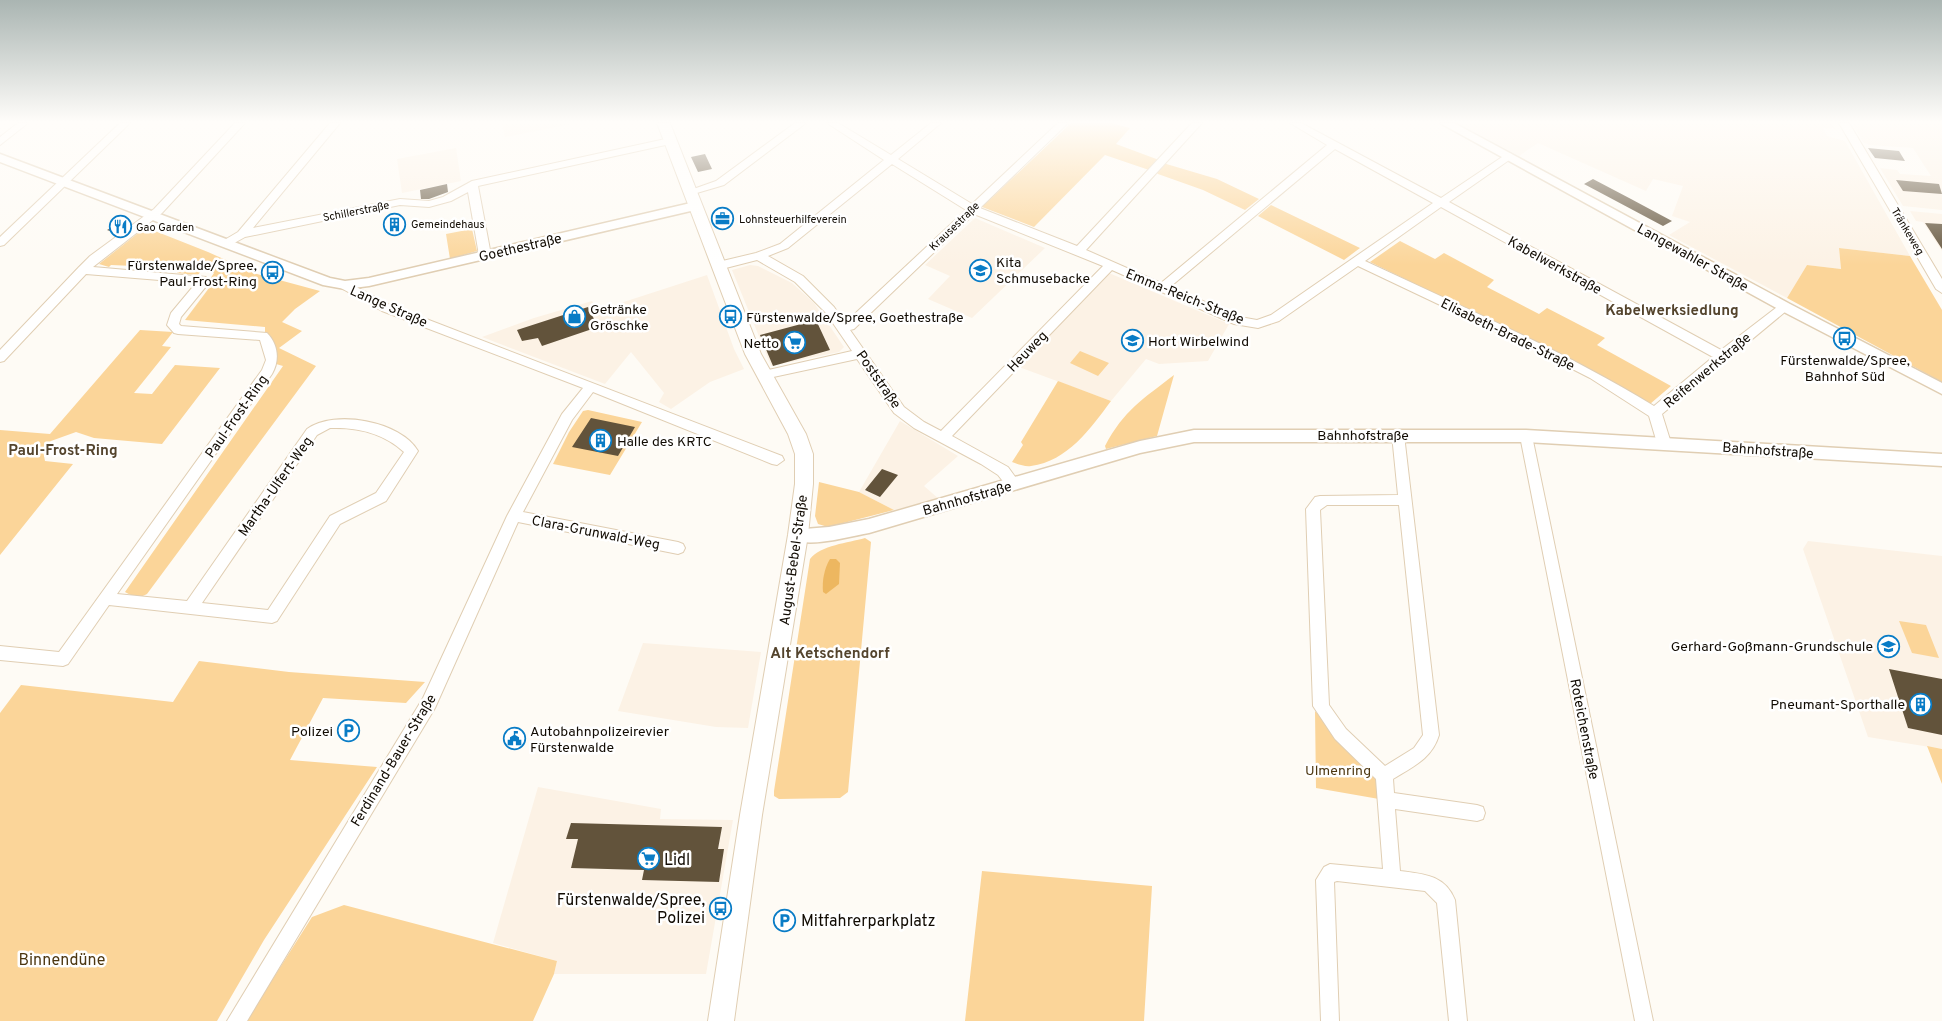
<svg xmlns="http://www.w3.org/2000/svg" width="1942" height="1021" font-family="Overpass,sans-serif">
  <rect width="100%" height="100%" fill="#fefbf5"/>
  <path fill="#fcf2e5" d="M502 123H577L505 137Z
    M1457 123H1832L1835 128H1823L1827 136 1845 141 1910 256 1839 248 1841 269 1807 265 1787 298 1669 235 1690 222 1672 216 1683 186 1653 179 1646 191 1538 143 1519 156Z
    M1852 123H1942V210L1903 206 1880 168 1897 170 1900 174 1931 176 1913 148 1869 145 1863 142Z
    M456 148 461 181 402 193 397 159Z
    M1910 211 1942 214V251L1923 222 1916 221Z
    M975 218 1045 248 972 318 928 299 950 276 925 265Z
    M750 265 758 266 792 283 814 303 844 347 839 352 771 366 732 270Z
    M1109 273 1229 324 1208 361 1159 364 1146 359 1111 401 1019 367Z
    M707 275 734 349 744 369 710 382 671 409 659 402 664 393 631 352 605 384 482 337 534 318 592 301 599 310Z
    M900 421 958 456 924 486 939 499 894 510 859 492Z
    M1808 541 1942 556V749L1868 737 1803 549Z
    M643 643 761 652 748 728 716 727 618 711Z
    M538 787 661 809 660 819 733 820 706 974H554L557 961 493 943Z"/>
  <path fill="#fbd599" d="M1071 123H1111L1130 128 1116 144 1159 160 1149 170 1105 155 1034 227 982 207Z
    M1163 163 1217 179 1259 199 1245 210 1203 190 1158 174 1156 172Z
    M1271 205 1360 248 1344 260 1258 216Z
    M150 229 208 252 257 274 320 291 295 309 282 322 302 331 279 348 316 366 147 594C138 599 134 597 125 592L283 366 276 364C276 351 277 340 265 333V327L185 320 215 280 210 279 214 273 201 271 198 275 177 273 180 268 111 265 109 267 99 264 142 230Z
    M472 229 477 251 450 259 446 234Z
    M1400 241 1435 259 1444 253 1494 280 1487 287 1539 314 1547 308 1605 338 1597 345 1671 386 1650 404 1552 350 1370 262Z
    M1839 248 1910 256 1942 310V382L1787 298 1807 265 1841 269Z
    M140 330 173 332 162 346 171 347 134 393 152 394 175 365 220 368 162 444 94 438 76 432 51 441 43 451 45 461 73 464 0 555V430L50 434Z
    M1080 351 1109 363 1098 376 1070 363Z
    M1174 375 1157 436 1106 449 1105 446C1124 410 1143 399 1174 375Z
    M1058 381 1111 401C1090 429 1068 461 1031 466 1025 467 1017 464 1012 462L1023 445 1021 442Z
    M588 410 642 422 610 475 553 464 569 432 583 411Z
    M819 482 859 492 894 510 828 527 818 524 815 516Z
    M865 538 871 542 848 792 840 798 779 799 774 796V791L810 559C821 545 848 543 865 538Z
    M1899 621 1926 625 1939 658 1912 653Z
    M199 661 289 672 425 682 406 703 323 698 290 760 377 767 264 940 217 1021H0V713L21 685 173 702Z
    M1315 711 1377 779 1379 799 1316 788Z
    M1927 746 1942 749V784Z
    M982 871 1152 886 1144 1021H965Z
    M344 905 557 961 554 974 533 1021H246L312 917Z"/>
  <path fill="#edb760" d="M830 559H836L840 563 839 584 826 594 823 592C822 581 824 569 830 559Z"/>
  <path fill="#62533b" d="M1868 148 1899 151 1905 161 1875 158Z
    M705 154 712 169 698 172 691 157Z
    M1593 179 1631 199 1672 221 1663 226 1584 184Z
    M1896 180 1939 184 1942 194 1903 191Z
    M447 184 448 192 429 199H421L420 190Z
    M403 218 404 232 393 234 392 220Z
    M122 221 131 224 117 234 107 230Z
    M1925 223 1942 224V249Z
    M588 307 598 327 542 346 538 338 522 341 517 330Z
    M816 320 830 350 773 366 760 335Z
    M591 418 635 427 618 456 572 447Z
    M882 469 898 475 880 497 865 490Z
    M1889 669 1942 679V735L1908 728Z
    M571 823 722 827 718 849H724L719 882 642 880 644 870 571 868 578 839H566Z"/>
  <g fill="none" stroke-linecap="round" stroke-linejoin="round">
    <defs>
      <path id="minor" d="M18 123H28L0 145V137Z
        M120 123H130L4 245 0 246V237Z
        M235 123H245L162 213 93 267 206 277 208 284 181 317 179 324 181 326 267 333C278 344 280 360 272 374L117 594 187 601 307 429C334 409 401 421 418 451L386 501 340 524 277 621 272 623 109 605 68 664 63 666 0 660V646L59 652 262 370 266 360 260 340 178 334 174 333 167 325 171 313 196 283 86 274 4 361 0 362V350L79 267 90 256 154 209ZM330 428C356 427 384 433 404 452L376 493 330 516 268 610 202 603 317 435Z
        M330 123H340L253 228 400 199 429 201 443 197 472 181 670 138 675 141 670 144 478 186 491 255 485 259 479 255 468 192 451 201 429 207 400 205 245 237 229 246H221V242L238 232Z
        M795 123H806L724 185 690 195 685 192 716 181Z
        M827 123H838L891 155 931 123H941L898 159 972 204 1058 123H1068L980 208 1077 246 1192 123H1202L1086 250 1161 283 1327 145 1290 123H1301L1441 198 1508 153 1512 154V158L1449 202 1721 350 1781 304H1789L1791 307 1662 414 1671 443 1664 448 1657 443 1649 416 1590 378 1541 353 1358 266 1279 321 1258 328 1234 324 1112 270 952 436 1008 467 1021 485 1014 490 1009 489 998 475 981 464 914 428 894 413 857 359 764 379 758 375 764 371 852 351 826 313 795 282 757 260 718 270 712 266 714 263 756 253 780 244 884 160ZM1335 149 1433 203 1271 315 1257 320 1240 317 1170 287ZM892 164 966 210 845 323 834 307 803 276 768 256 788 248ZM1441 207 1713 357 1654 406C1562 350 1463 307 1365 261ZM974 214 1103 266 941 431 924 422 904 407 850 330 854 329Z
        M1839 123H1849L1942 279V293L1936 289Z
        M345 281 390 305 782 456 784 460 777 465 772 464 593 392 572 420 523 512 678 542 683 544 685 548 683 552 678 554 518 522 435 708 247 1021H227L423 698 507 516 562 414 583 388 382 311 341 288V282Z
        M1398 430 1404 435 1439 735C1432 759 1412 767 1393 779L1394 793 1477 805 1483 807 1485 813 1483 819 1477 821 1395 809 1400 871C1424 874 1445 875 1455 900L1467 1021H1449L1437 903 1425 891 1337 881 1334 882 1339 1021H1321L1316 880 1324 867 1330 864 1383 869 1376 779 1335 739 1313 706 1306 509 1315 497 1320 496 1398 495 1392 435ZM1399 505 1423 735 1414 748 1385 766 1346 729 1329 705 1320 510 1327 505Z
        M1526 431 1532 436 1653 1021H1635L1520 436Z"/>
      <path id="tertiary" d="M1440 123H1454L1790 304 1942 383V394L1780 310Z
        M0 154 330 278 345 281 369 278 695 202 701 206 695 210 369 286 345 289 323 285 0 162Z
        M1194 430H1526L1942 454V466L1526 442H1194L1140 453 869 533C846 537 815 547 792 540L790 535 792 530 829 527 869 519 1140 441Z"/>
      <path id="secondary" d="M657 123H670L761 354 806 434 813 454V484L808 535 762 815 734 1021H708L740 815 788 535 795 484V454L788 434 745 354Z"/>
    </defs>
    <use href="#minor" stroke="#e0ceb3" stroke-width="2"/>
    <use href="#tertiary" stroke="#e0ceb3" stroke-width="3"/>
    <use href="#secondary" stroke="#e0ceb3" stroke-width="2"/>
    <use href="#minor" fill="#fff" fill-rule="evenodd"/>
    <use href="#tertiary" fill="#fff" fill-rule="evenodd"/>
    <use href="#secondary" fill="#fff" fill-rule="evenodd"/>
  </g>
  <linearGradient id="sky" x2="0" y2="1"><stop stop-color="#aab5b2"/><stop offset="0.46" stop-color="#fffdfa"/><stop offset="1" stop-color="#fffdfa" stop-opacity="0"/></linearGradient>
  <rect width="1942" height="265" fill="url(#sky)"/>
  <defs>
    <symbol id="office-ring" viewBox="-11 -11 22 22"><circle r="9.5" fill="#fff" stroke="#097cc6" stroke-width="1.5"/><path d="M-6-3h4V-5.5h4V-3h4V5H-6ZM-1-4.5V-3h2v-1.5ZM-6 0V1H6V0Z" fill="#097cc6"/></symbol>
    <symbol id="building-ring" viewBox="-11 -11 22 22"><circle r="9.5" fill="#fff" stroke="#097cc6" stroke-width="1.5"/><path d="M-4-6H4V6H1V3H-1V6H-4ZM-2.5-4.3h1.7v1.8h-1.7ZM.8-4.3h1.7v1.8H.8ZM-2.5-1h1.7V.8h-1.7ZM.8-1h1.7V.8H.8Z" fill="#097cc6"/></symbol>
    <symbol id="restaurant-ring" viewBox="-11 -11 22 22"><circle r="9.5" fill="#fff" stroke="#097cc6" stroke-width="1.5"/><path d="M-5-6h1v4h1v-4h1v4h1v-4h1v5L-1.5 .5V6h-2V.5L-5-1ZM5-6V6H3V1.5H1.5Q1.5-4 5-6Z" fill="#097cc6"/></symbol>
    <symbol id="school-ring" viewBox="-11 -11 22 22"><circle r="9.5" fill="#fff" stroke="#097cc6" stroke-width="1.5"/><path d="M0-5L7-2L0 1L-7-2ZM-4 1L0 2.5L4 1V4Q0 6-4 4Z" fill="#097cc6"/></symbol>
    <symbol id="bus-ring" viewBox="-11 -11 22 22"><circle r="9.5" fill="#fff" stroke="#097cc6" stroke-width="1.5"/><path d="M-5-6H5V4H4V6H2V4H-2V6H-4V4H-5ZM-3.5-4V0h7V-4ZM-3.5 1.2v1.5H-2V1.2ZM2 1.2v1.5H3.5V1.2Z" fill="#097cc6"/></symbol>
    <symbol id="shop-ring" viewBox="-11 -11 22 22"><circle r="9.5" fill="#fff" stroke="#097cc6" stroke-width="1.5"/><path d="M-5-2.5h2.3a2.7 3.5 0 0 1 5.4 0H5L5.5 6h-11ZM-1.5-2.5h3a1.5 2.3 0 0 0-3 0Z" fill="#097cc6"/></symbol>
    <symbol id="supermarket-ring" viewBox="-11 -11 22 22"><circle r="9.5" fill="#fff" stroke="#097cc6" stroke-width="1.5"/><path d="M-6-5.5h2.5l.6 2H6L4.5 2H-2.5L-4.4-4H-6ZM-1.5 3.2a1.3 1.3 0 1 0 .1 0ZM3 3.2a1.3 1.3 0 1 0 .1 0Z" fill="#097cc6"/></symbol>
    <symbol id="parking-ring" viewBox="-11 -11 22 22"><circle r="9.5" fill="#fff" stroke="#097cc6" stroke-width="1.5"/><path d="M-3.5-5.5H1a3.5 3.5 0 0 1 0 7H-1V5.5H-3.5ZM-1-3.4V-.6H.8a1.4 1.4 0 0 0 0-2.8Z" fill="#097cc6"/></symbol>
    <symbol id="civic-ring" viewBox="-11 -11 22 22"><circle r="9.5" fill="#fff" stroke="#097cc6" stroke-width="1.5"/><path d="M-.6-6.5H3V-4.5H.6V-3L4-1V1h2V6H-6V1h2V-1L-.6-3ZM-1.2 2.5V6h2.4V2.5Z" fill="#097cc6"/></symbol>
  </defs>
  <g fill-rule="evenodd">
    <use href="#office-ring" x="710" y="206" width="25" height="25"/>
    <use href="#building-ring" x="382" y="212" width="25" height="25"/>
    <use href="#restaurant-ring" x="108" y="214" width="25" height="25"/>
    <use href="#school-ring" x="968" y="258" width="25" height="25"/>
    <use href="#bus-ring" x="260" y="260" width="25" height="25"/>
    <use href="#shop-ring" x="562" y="304" width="25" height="25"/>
    <use href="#bus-ring" x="718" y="304" width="25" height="25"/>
    <use href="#bus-ring" x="1832" y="326" width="25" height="25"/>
    <use href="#school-ring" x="1120" y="328" width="25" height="25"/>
    <use href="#supermarket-ring" x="782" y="330" width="25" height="25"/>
    <use href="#building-ring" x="588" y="428" width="25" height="25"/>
    <use href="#school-ring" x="1876" y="634" width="25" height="25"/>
    <use href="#building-ring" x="1908" y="692" width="25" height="25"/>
    <use href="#parking-ring" x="336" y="718" width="25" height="25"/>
    <use href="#civic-ring" x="502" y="726" width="25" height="25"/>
    <use href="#supermarket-ring" x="636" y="846" width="25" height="25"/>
    <use href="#bus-ring" x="708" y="896" width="25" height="25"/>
    <use href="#parking-ring" x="772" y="908" width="25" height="25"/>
  </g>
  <g text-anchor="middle" stroke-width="5" stroke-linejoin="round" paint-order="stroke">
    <g font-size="11" fill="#110b03" stroke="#fff">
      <text transform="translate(356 211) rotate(-11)" y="4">Schillerstraße</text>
      <text transform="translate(954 226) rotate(-44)" y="4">Krausestraße</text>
      <text transform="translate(1908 231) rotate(59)" y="4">Tränkeweg</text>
    </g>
    <g font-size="11" fill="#110b03" stroke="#fff" text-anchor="start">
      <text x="739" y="223">Lohnsteuerhilfeverein</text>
      <text x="411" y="228">Gemeindehaus</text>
      <text x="136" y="231">Gao Garden</text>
    </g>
    <g font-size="14" fill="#110b03" stroke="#fff">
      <text transform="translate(520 247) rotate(-13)" y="5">Goethestraße</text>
      <text transform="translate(1693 257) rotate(29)" y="5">Langewahler Straße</text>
      <text transform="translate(1555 265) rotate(29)" y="5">Kabelwerkstraße</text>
      <text transform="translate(1185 296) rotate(22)" y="5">Emma-Reich-Straße</text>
      <text transform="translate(389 306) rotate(24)" y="5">Lange Straße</text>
      <text transform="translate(1508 334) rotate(26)" y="5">Elisabeth-Brade-Straße</text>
      <text transform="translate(1027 351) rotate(-46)" y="5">Heuweg</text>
      <text transform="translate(1707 370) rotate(-40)" y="5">Reifenwerkstraße</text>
      <text transform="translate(879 379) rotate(55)" y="5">Poststraße</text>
      <text transform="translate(236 416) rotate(-55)" y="5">Paul-Frost-Ring</text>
      <text x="1363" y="440">Bahnhofstraße</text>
      <text transform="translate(1768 450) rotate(4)" y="5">Bahnhofstraße</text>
      <text transform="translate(275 486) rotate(-55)" y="5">Martha-Ulfert-Weg</text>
      <text transform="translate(967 498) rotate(-16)" y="5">Bahnhofstraße</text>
      <text transform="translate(596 532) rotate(11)" y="5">Clara-Grunwald-Weg</text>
      <text transform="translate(793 560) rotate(-82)" y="5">August-Bebel-Straße</text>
      <text transform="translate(1585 729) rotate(79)" y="5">Roteichenstraße</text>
      <text transform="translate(393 760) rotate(-59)" y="5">Ferdinand-Bauer-Straße</text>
    </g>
    <g font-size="14" fill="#110b03" stroke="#fff" text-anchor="start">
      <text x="996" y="267">Kita<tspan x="996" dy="16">Schmusebacke</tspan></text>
      <text x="257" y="270" text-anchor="end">Fürstenwalde/Spree,<tspan x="257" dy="16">Paul-Frost-Ring</tspan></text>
      <text x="590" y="314">Getränke<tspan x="590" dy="16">Gröschke</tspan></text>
      <text x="746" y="322">Fürstenwalde/Spree, Goethestraße</text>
      <text x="1148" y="346">Hort Wirbelwind</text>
      <text x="779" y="348" text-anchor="end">Netto</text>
      <text x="1845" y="365" text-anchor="middle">Fürstenwalde/Spree,<tspan x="1845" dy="16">Bahnhof Süd</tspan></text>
      <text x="617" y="446">Halle des KRTC</text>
      <text x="1873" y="651" text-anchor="end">Gerhard-Goßmann-Grundschule</text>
      <text x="1905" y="709" text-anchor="end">Pneumant-Sporthalle</text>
      <text x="333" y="736" text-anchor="end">Polizei</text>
      <text x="530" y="736">Autobahnpolizeirevier<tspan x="530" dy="16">Fürstenwalde</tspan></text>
    </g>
    <g font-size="14" fill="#4d3711" stroke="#fff">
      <text x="1338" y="775">Ulmenring</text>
    </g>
    <g font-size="15" font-weight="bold" fill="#54442d" stroke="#fff">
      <text x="1672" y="315">Kabelwerksiedlung</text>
      <text x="63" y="455">Paul-Frost-Ring</text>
      <text x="830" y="658">Alt Ketschendorf</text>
    </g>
    <g font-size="16" fill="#110b03" stroke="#fff" text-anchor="start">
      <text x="664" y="865">Lidl</text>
      <text x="705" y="905" text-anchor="end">Fürstenwalde/Spree,<tspan x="705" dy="18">Polizei</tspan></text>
      <text x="801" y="926">Mitfahrerparkplatz</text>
    </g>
    <g font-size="16" fill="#4d3711" stroke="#fff">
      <text x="62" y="965">Binnendüne</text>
    </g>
  </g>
</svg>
